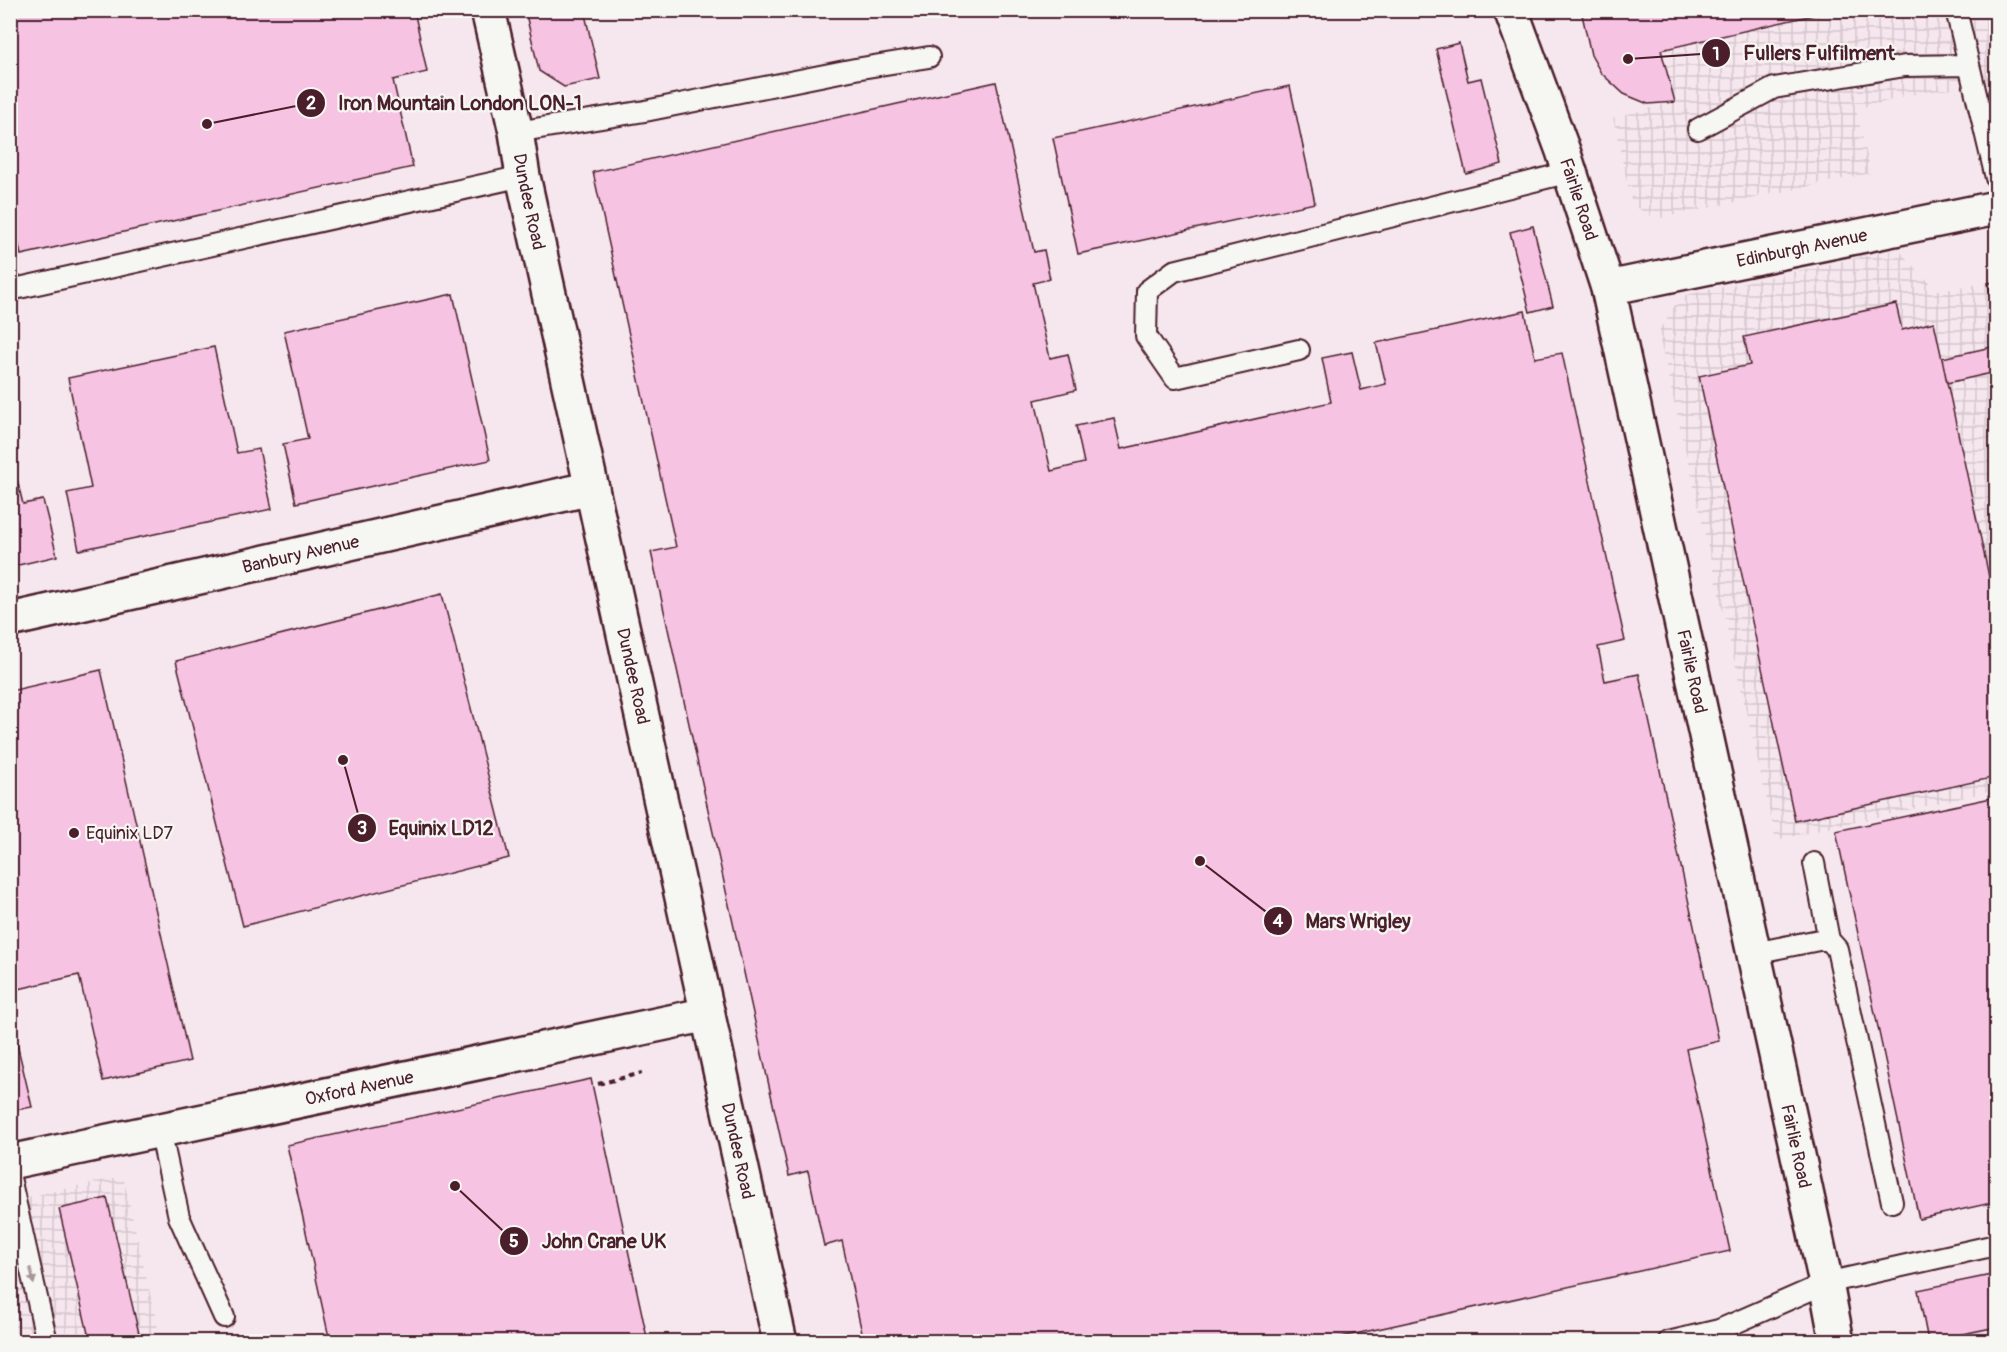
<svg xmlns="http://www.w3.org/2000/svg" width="2007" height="1352" font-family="Pangolin,sans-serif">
  <defs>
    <pattern id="industrial-grid" width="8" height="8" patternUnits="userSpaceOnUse" patternTransform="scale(1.5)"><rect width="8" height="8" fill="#f6e7ee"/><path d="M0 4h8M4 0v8" fill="none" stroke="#d4c6cc"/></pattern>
  </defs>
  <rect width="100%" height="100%" fill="#f6f6f2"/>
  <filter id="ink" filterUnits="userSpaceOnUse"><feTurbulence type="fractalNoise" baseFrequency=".0167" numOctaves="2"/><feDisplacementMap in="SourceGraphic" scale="12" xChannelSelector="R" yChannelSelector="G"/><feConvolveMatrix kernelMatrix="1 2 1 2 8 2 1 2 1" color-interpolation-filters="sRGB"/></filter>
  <g filter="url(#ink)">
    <path fill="#f6e7ee" d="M11 11H1996V1341H11Z"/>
    <path fill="url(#industrial-grid)" d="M1835 11H1996V84L1924 92 1856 109 1871 173 1656 219 1632 205 1613 118 1674 102 1661 50Z
      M1898 249 1936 290 1988 283 1996 261V790L1776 840 1658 332 1681 296Z
      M123 1176 161 1341H11L10 1201Z"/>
    <path fill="#f6c3e3" stroke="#4a1f2b" stroke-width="1.5" d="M10 10H414L427 72 393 80 413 167 21 255 10 205Z
      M525 10H584L600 79 564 87 539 71Z
      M1581 10H1835L1661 50 1675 102 1648 104 1624 94 1601 73 1591 55Z
      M1459 43 1468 81 1481 78 1502 164 1466 174 1436 49Z
      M996 82 1034 252 1044 250 1050 279 1033 283 1050 358 1068 354 1076 390 1035 400 1051 471 1084 463 1076 426 1114 418 1121 449 1331 402 1322 358 1352 352 1361 390 1386 384 1376 343 1525 311 1535 358 1562 353 1625 641 1598 647 1605 681 1639 674 1719 1041 1686 1049 1730 1251 1319 1342H864L842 1241 824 1246 808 1171 789 1176 651 552 676 547 593 172Z
      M1290 86 1315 203 1078 254 1053 138Z
      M1533 226 1553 306 1530 312 1510 232Z
      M1996 282V322L1988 283Z
      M453 294 490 460 296 503 283 444 308 439 284 331Z
      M1896 304 1902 330 1934 322 1996 609V777L1795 821 1699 376 1750 365 1744 337Z
      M1996 346V372L1947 383 1942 358Z
      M214 347 237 453 259 449 272 509 79 550 67 493 91 488 68 378Z
      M10 451 23 504 43 500 57 556 10 567Z
      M442 594 509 858 243 926 176 661Z
      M101 670 190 1061 103 1081 79 975 10 991V691Z
      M1996 797V1202L1919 1219 1836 831Z
      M10 1014 32 1107 10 1111Z
      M591 1079 648 1342H330L287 1145Z
      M107 1198 141 1342H90L59 1209Z
      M1996 1274V1342H1995L1992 1328 1928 1341 1918 1290Z"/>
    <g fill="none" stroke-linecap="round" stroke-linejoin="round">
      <defs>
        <path id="service" d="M1956 10 1996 178
          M1698 129 1774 88 1905 66 1969 65
          M516 132 645 111 855 69 929 57
          M10 290 523 176
          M1299 350 1175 378 1146 336 1147 291 1174 271 1570 172
          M1814 863 1829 940
          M1754 953 1819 940H1829L1837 949 1892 1202
          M160 1130 179 1217 224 1317
          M10 1178 47 1342
          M1668 1342 1719 1330 1826 1283 1996 1245"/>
        <g id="minor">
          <path id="s1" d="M488 10 516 132 523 176 780 1342"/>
          <path id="s2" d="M10 620 592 488"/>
          <path id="s3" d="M10 1162 708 1014"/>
        </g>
        <g id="tertiary">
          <path id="s4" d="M1511 10 1563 151 1608 288 1826 1283 1837 1342"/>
          <path id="s5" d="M1608 288 1996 208"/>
        </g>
      </defs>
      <use href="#service" stroke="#4a1f2b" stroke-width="24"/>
      <use href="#minor" stroke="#4a1f2b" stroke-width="38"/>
      <use href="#tertiary" stroke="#4a1f2b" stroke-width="38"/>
      <path stroke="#4a1f2b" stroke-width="4" stroke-dasharray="6 4.5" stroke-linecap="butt" d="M598 1084 642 1073"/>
      <use href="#service" stroke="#f6f6f2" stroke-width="20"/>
      <use href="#minor" stroke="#f6f6f2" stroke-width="33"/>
      <use href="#tertiary" stroke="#f6f6f2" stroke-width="33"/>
    </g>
    <defs><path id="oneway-solid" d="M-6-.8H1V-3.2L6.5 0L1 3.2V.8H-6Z" transform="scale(1.5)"/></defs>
    <use fill="#a99598" href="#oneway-solid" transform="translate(32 1276) rotate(78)"/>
  </g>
  <circle fill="#4a1f2b" stroke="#f6f6f2" stroke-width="2" cx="74" cy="833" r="6"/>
  <g text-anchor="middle" stroke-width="4.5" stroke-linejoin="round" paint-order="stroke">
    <g font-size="18" fill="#4a1f2b" stroke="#f6f6f2">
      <text dy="6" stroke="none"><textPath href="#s4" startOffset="201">Fairlie Road</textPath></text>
      <text dy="6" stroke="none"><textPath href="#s1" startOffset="196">Dundee Road</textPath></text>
      <text dy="6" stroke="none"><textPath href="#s5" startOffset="198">Edinburgh Avenue</textPath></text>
      <text dy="6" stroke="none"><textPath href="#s2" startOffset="298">Banbury Avenue</textPath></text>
      <text dy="6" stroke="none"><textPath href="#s4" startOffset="687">Fairlie Road</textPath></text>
      <text dy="6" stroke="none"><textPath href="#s1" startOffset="682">Dundee Road</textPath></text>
      <text dy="6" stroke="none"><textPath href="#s3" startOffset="357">Oxford Avenue</textPath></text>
      <text dy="6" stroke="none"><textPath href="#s4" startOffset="1173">Fairlie Road</textPath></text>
      <text dy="6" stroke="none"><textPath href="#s1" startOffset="1168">Dundee Road</textPath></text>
    </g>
    <g font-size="18" fill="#4a1f2b" stroke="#f6f6f2" text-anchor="start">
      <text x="86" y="839">Equinix LD7</text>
    </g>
  </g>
  <path fill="none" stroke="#4a1f2b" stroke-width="2" d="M1628 59L1716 53M207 124L311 103M343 760L362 828M1200 861L1278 921M455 1186L514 1241"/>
  <g fill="#4a1f2b" stroke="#f6f6f2" stroke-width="2">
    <circle cx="1628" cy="59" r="6"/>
    <circle cx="207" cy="124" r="6"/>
    <circle cx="343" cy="760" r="6"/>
    <circle cx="1200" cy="861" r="6"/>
    <circle cx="455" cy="1186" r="6"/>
    <circle cx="1716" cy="53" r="15"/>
    <circle cx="311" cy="103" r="15"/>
    <circle cx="362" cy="828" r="15"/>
    <circle cx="1278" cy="921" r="15"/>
    <circle cx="514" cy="1241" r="15"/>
  </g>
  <g font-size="18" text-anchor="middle" font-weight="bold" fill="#fff">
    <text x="1716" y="60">1</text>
    <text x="311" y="109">2</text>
    <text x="362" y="834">3</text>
    <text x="1278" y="927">4</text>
    <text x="514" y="1247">5</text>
  </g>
  <g font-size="20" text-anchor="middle" font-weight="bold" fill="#4a1f2b" stroke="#f6f6f2" stroke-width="4.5" stroke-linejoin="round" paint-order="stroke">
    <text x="1819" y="60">Fullers Fulfilment</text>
    <text x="460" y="110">Iron Mountain London LON-1</text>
    <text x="441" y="835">Equinix LD12</text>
    <text x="1358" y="928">Mars Wrigley</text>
    <text x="604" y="1248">John Crane UK</text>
  </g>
  <rect width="2007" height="1352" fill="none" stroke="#f6f6f2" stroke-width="36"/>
  <rect x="18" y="18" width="1971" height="1316" fill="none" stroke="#4a1f2b" stroke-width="2" filter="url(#ink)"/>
</svg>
